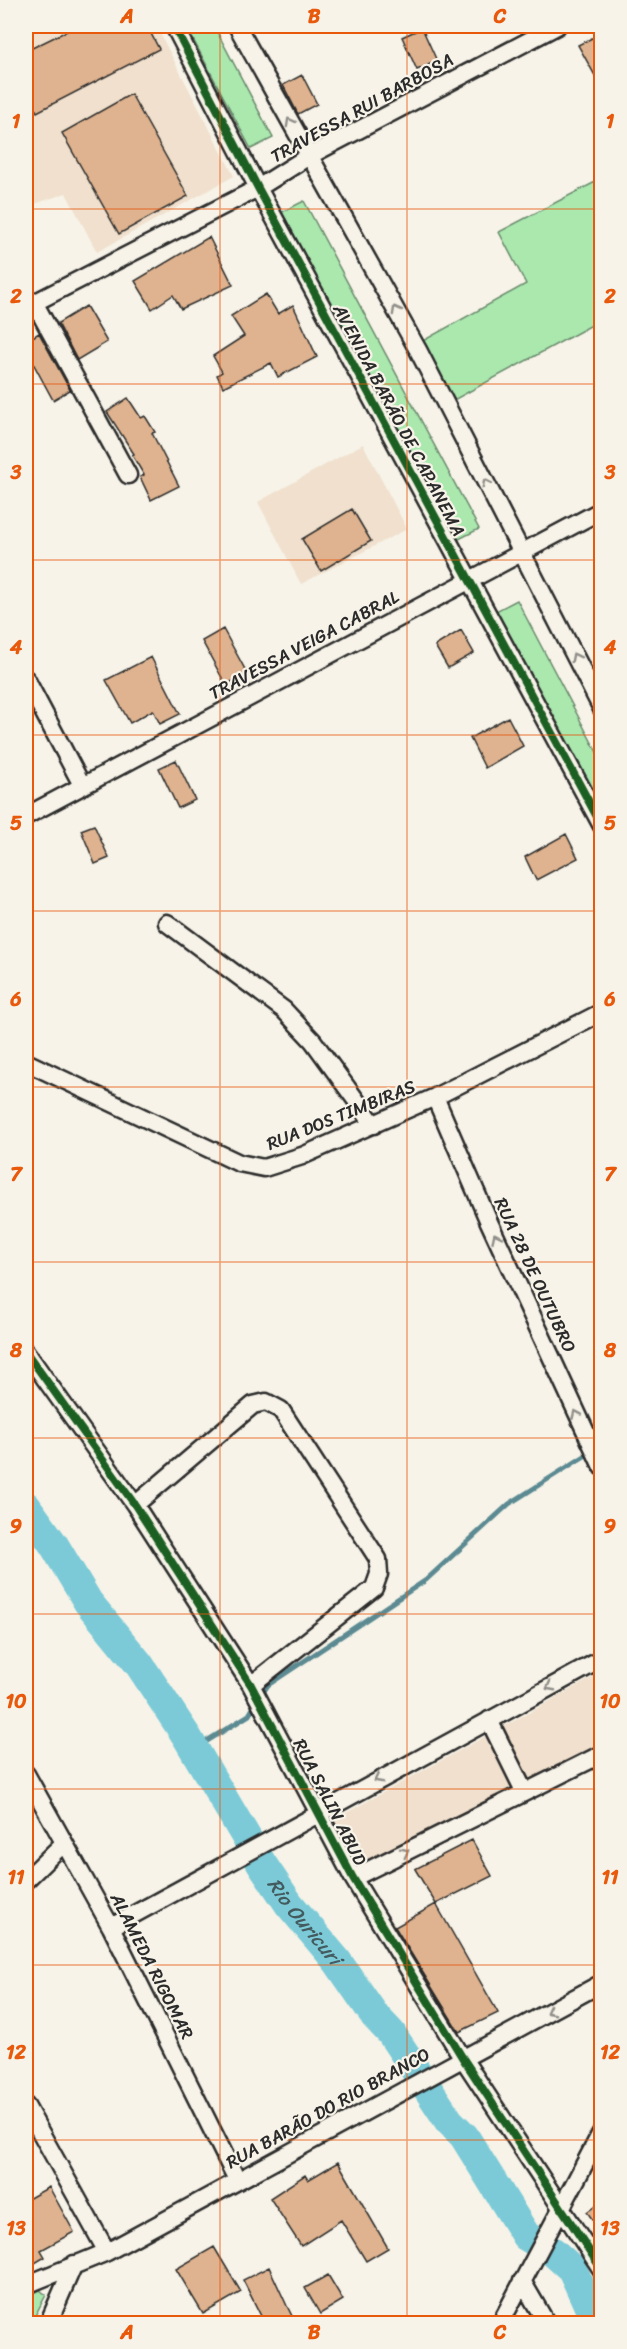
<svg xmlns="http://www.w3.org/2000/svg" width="627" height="2349" font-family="Sriracha,sans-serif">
  <rect width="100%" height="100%" fill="#f7f3e8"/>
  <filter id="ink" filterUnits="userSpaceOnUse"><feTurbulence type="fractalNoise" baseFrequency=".0167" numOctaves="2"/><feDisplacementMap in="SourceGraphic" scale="12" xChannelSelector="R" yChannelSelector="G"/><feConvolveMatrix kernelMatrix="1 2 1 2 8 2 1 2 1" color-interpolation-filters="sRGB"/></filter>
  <g filter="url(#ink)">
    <path fill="#f0e0cd" d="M26 26H156L234 176 97 252 66 193 26 207Z
      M363 444 407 529 301 584 258 502Z
      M601 1673V1748L350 1868 326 1824Z"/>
    <path fill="#aae8ae" stroke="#6a8a6c" stroke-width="1.5" d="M186 26H214L273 138 251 149Z
      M601 179V320L450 402 419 343 526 284 499 232Z
      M304 201 479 529 455 541 282 212Z
      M517 600 601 760V819L492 613Z
      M40 2290 46 2295 31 2323H26V2297Z"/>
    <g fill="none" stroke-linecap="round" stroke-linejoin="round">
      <path stroke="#5b8a92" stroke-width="5" d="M261 1695 268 1685 426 1580 509 1504 602 1445
        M194 1749 249 1715 256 1703"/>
      <path stroke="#7bcad7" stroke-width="30" id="s1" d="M26 1506 54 1545 88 1602 139 1664 187 1737 262 1864 289 1904 337 1961 375 2016 391 2033 449 2121 464 2136 526 2236 553 2252 572 2269 597 2324"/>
    </g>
    <path fill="#dfb38f" stroke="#2b2b2b" stroke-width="1.5" d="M77 26H147L159 49 37 112 26 90V51Z
      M422 28 437 61 417 70 402 37Z
      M596 36 602 45V88L578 45Z
      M302 75 317 104 298 114 283 85Z
      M131 94 188 196 119 234 62 133Z
      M209 237 233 285 181 309 173 295 152 309 135 281Z
      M266 294 278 314 293 305 317 357 278 377 271 363 223 387 217 375 222 372 213 356 244 336 231 316Z
      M86 306 107 342 77 360 58 323Z
      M39 333 70 390 53 400 26 350V341Z
      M128 398 141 418 145 416 155 432 152 433 179 486 151 500 140 477 144 475 132 455 134 454 107 412Z
      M352 509 371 541 321 571 302 539Z
      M223 629 247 673 226 685 202 641Z
      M461 630 474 653 448 668 435 646Z
      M151 657 180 714 160 724 153 710 130 723 106 680Z
      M508 717 523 746 485 768 470 738Z
      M176 760 195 800 178 808 159 768Z
      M94 825 109 858 95 864 81 830Z
      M566 834 578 858 536 880 525 857Z
      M472 1840 492 1876 436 1904 415 1869Z
      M436 1904 498 2013 459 2032 395 1927Z
      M338 2162 388 2248 366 2261 341 2220 301 2246 270 2198 305 2175 308 2180Z
      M49 2187 74 2232 41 2250 45 2257 30 2266 26 2259V2200Z
      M602 2201V2233L587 2212Z
      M214 2247 241 2292 203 2314 176 2269Z
      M269 2267 287 2306 296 2324H265L243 2280Z
      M328 2275 343 2300 320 2314 305 2288Z"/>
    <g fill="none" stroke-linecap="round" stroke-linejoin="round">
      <defs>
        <path id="minor" d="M174 26 258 188 602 826
          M237 26 418 350 602 709
          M34 302 128 475
          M26 307 258 188 309 156 557 26
          M26 679 82 785
          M26 816 602 510
          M167 923 284 1010 313 1041 374 1125
          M26 1062 239 1163 264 1168 302 1156 435 1097 602 1012
          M435 1097 489 1222 602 1467
          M26 1352 135 1505 251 1685 353 1878 462 2057 602 2270
          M135 1505 253 1405 266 1402 281 1410 378 1559 379 1574 374 1588 251 1685
          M489 1720 524 1791
          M26 1774 111 1927 237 2180
          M353 1878 602 1754
          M26 1880 64 1843
          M111 1927 602 1659
          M26 2106 107 2252
          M522 2281 547 2324
          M26 2285 107 2252 602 1983
          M48 2324 74 2264
          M500 2324 602 2131"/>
      </defs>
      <use href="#minor" stroke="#2b2b2b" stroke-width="21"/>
      <use href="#minor" stroke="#f7f3e8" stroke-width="16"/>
      <defs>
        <path id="cycleway" d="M174 26 258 188 602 826
          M26 1352 135 1505 251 1685 353 1878 462 2057 602 2270"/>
      </defs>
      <use href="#cycleway" stroke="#f7f3e8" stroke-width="11"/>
      <use href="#cycleway" stroke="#1b5e20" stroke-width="8"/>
    </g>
    <defs><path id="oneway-chevron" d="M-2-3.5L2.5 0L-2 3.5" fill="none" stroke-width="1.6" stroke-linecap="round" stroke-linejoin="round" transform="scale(1.5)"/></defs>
    <g stroke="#918f8a">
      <use href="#oneway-chevron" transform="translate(290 122) rotate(-119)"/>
      <use href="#oneway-chevron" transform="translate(396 310) rotate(-119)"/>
      <use href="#oneway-chevron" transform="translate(486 483) rotate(-117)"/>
      <use href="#oneway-chevron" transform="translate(575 657) rotate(-117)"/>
      <use href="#oneway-chevron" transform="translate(496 1237) rotate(-115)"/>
      <use href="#oneway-chevron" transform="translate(576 1414) rotate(-114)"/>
      <use href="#oneway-chevron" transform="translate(550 1687) rotate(152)"/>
      <use href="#oneway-chevron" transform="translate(378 1779) rotate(152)"/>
      <use href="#oneway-chevron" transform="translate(405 1852) rotate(-27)"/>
      <use href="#oneway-chevron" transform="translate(550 2011) rotate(152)"/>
    </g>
  </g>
  <path fill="none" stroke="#e8590c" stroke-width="1.5" stroke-opacity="0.55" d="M220 26V2324M407 26V2324M26 209H602M26 384H602M26 560H602M26 735H602M26 911H602M26 1087H602M26 1262H602M26 1438H602M26 1614H602M26 1789H602M26 1965H602M26 2140H602"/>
  <g text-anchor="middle" stroke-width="4.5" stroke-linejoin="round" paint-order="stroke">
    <g font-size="18" fill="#2b2b2b" stroke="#f7f3e8">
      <text transform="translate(362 108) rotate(-29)" y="6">TRAVESSA RUI BARBOSA</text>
      <text transform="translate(399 420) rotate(62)" y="6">AVENIDA BARÃO DE CAPANEMA</text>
      <text transform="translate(304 645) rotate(-28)" y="6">TRAVESSA VEIGA CABRAL</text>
      <text transform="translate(341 1115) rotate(-22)" y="6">RUA DOS TIMBIRAS</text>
      <text transform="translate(535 1275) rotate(65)" y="6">RUA 28 DE OUTUBRO</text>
      <text transform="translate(330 1802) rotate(63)" y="6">RUA SALIN ABUD</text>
      <text transform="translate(152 1966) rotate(63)" y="6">ALAMEDA RIGOMAR</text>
      <text transform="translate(328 2108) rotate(-29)" y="6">RUA BARÃO DO RIO BRANCO</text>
    </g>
    <g font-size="20" font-style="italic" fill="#435b5f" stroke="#f7f3e8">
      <text dy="7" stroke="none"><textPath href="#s1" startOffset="501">Rio Ouricuri</textPath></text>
    </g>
  </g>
  <rect width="627" height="2349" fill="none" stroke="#f7f3e8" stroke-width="66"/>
  <rect x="33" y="33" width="561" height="2283" fill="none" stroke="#e8590c" stroke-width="2"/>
  <g font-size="20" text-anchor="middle" font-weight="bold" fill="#e8590c">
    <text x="127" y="23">A</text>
    <text x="314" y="23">B</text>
    <text x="500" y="23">C</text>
    <text x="16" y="128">1</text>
    <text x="610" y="128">1</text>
    <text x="16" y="303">2</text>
    <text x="610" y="303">2</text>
    <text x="16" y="479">3</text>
    <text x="610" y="479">3</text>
    <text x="16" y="654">4</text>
    <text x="610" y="654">4</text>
    <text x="16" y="830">5</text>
    <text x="610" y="830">5</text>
    <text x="16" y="1006">6</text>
    <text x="610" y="1006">6</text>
    <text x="16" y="1181">7</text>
    <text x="610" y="1181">7</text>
    <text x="16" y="1357">8</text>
    <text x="610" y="1357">8</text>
    <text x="16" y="1533">9</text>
    <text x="610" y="1533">9</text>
    <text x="16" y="1708">10</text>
    <text x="610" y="1708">10</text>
    <text x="16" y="1884">11</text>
    <text x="610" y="1884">11</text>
    <text x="16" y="2059">12</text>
    <text x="610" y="2059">12</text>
    <text x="16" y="2235">13</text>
    <text x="610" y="2235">13</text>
    <text x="127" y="2339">A</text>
    <text x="314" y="2339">B</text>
    <text x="500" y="2339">C</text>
  </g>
</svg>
